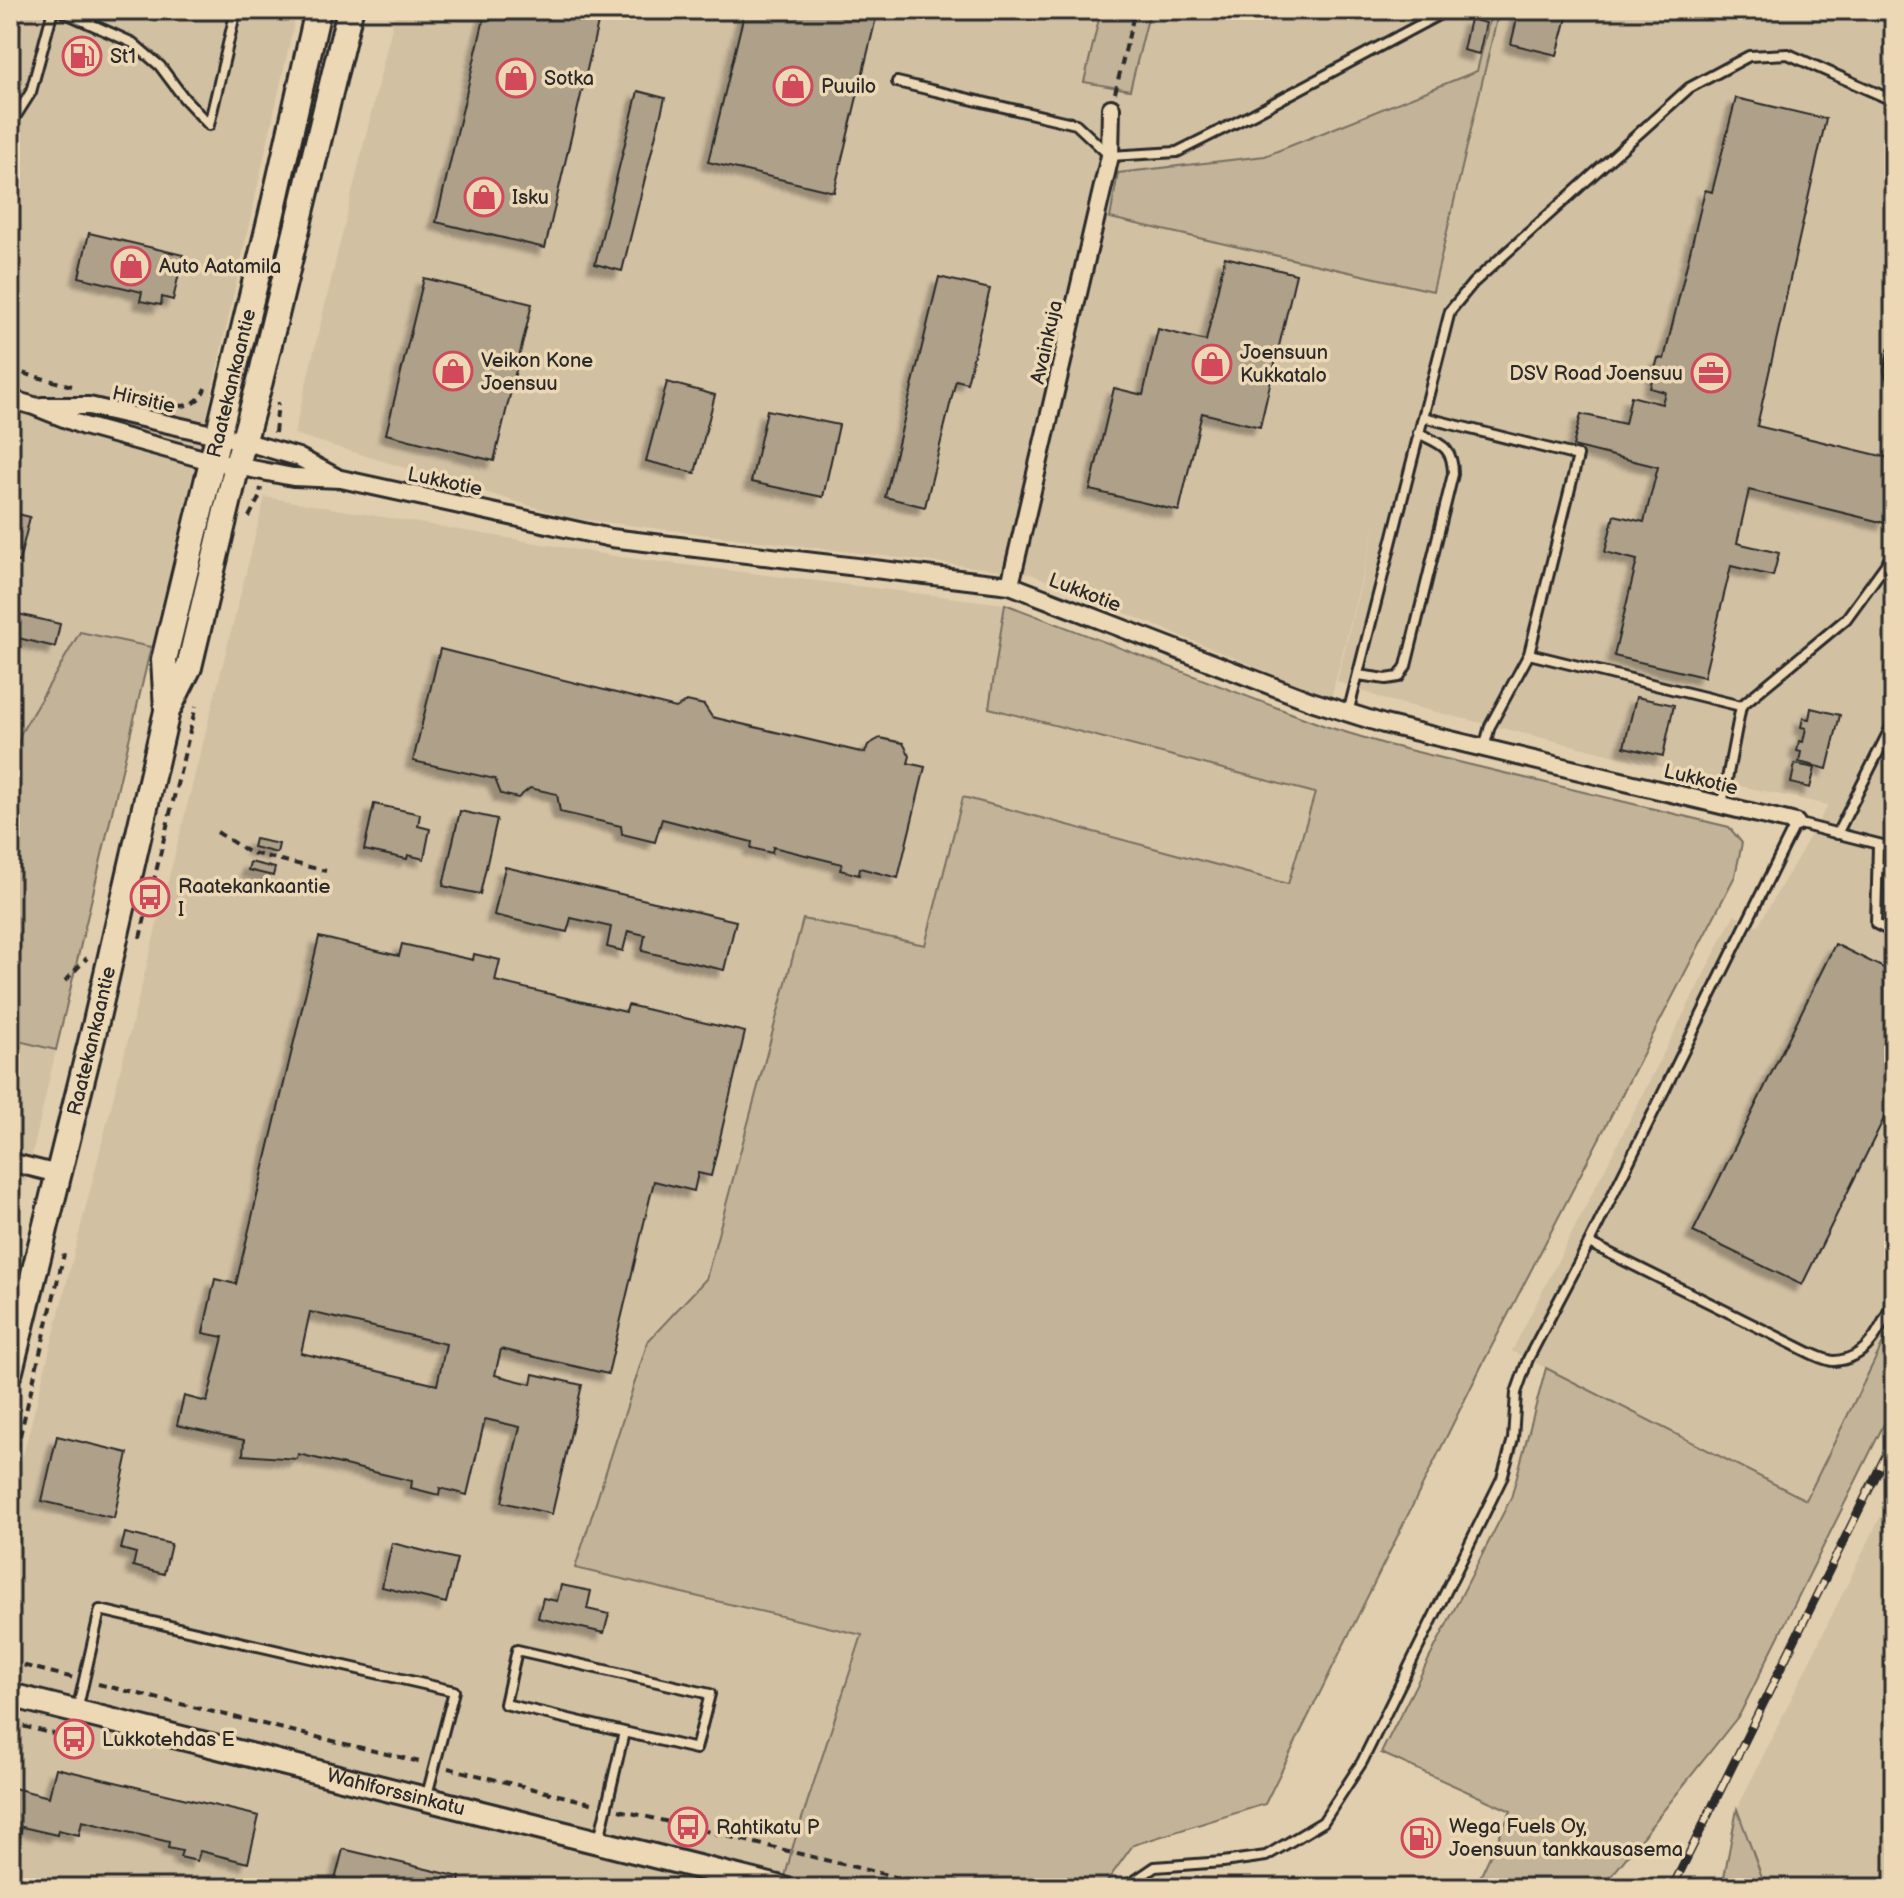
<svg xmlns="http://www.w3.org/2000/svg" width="1904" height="1898" font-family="'Balsamiq Sans',sans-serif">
  <defs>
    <filter id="shadow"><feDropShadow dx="-7" dy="7" stdDeviation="2" flood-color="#0004"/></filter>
  </defs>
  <rect width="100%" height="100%" fill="#e1ceae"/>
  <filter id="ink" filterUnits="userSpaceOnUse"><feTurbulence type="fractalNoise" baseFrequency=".0125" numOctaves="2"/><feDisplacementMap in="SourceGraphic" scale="16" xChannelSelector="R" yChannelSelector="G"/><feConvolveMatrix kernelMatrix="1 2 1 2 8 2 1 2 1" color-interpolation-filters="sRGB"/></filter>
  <g filter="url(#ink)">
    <path fill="#d2c0a3" d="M10 10H297L199 449 151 647 80 632 21 733 10 779Z
      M396 10H1101L1084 82 1130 90 1150 10H1492L1477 71 1265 156 1118 173 1111 219 1433 290 1499 10H1886L1894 13V1322L1806 1500 1512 1351 1734 915 1758 926 1828 805 1726 783 1383 699 1337 681 1378 514 1331 698 1031 574 570 518 294 434Z
      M265 497 620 557 1005 604 989 708 1315 792 1289 884 964 797 925 945 803 919 706 1279 648 1341 576 1569 862 1635 793 1846 781 1888H10V1507Z
      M10 1039 56 1050 26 1182 10 1177Z
      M1894 1489V1888H1766L1737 1809Z"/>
    <path fill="#c3b398" stroke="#776f62" stroke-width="2" d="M1101 10H1150L1130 90 1084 82Z
      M1492 10H1499L1433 291 1110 218 1118 173 1265 156 1477 71Z
      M1005 604 1325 726 1388 745 1729 827 1742 843 1735 876 1481 1367 1265 1804 1133 1845 1103 1887 1105 1888H782L793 1846 862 1635 575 1568 648 1341 706 1279 803 919 925 945 963 797 1288 884 1315 793 989 708Z
      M80 632 151 647 56 1050 10 1039V779L21 733Z
      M1894 1321V1404L1740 1714 1602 1888H1475L1511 1811 1381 1753 1511 1498 1546 1368 1806 1500Z
      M1737 1809 1766 1888H1722Z"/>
    <path fill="#aea089" stroke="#2b2b2b" stroke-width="2" fill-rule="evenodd" filter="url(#shadow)" d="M486 10H601L545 248 436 222Z
      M745 10H878L834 192 708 162Z
      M1519 10H1569L1557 55 1511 44Z
      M1470 19 1486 23 1479 54 1463 50Z
      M10 25 20 27 10 74Z
      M638 91 665 98 622 271 595 264Z
      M1736 98 1826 119 1757 426 1894 459V486L1885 523 1749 490 1737 543 1779 553 1773 576 1731 566 1704 677 1614 656 1637 560 1605 552 1614 515 1644 522 1658 467 1573 446 1581 414 1625 424 1631 396 1662 404 1665 392 1650 388 1658 358 1664 359 1705 190 1712 192Z
      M89 233 183 255 173 300 162 297 161 305 140 301 142 292 79 277Z
      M1225 257 1296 274 1260 427 1202 413 1179 511 1090 490 1114 388 1143 395 1158 329 1206 341Z
      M939 277 990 289 967 383 956 380 925 507 885 497Z
      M424 278 532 304 494 461 386 434Z
      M667 382 715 395 695 473 646 461Z
      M767 410 839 425 823 497 751 482Z
      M10 512 30 517 19 562 10 560Z
      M10 612 60 624 55 647 10 636Z
      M440 649 676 708 687 701 704 705 712 717 865 753 868 745 880 738 903 743 910 756 908 763 925 767 898 878 860 868 859 875 840 870 842 864 773 847 772 853 751 848 752 842 662 819 655 842 622 834 621 826 560 812 557 794 530 788 518 798 501 794 495 779 413 761Z
      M1636 697 1674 705 1663 756 1624 747Z
      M1811 708 1840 715 1827 769 1799 762 1801 752 1797 751 1799 741 1803 742 1806 728 1801 727 1803 718 1809 719Z
      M1795 764 1815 768 1810 788 1791 783Z
      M374 804 420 814 418 826 430 829 424 859 408 855 407 859 364 850Z
      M460 811 497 819 480 894 443 886Z
      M255 839 279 844 277 853 253 847Z
      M250 862 275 868 273 876 248 870Z
      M505 867 736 921 724 970 642 951 645 935 628 931 623 951 607 947 611 927 571 918 567 932 494 915Z
      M319 937 399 956 402 944 473 960 474 954 500 960 495 981 626 1012 628 1005 745 1032 711 1176 698 1173 694 1191 654 1181 608 1374 501 1349 495 1375 531 1384 533 1374 582 1385 552 1514 502 1502 520 1427 485 1419 467 1495 440 1488 439 1495 411 1488 412 1481 298 1454 297 1459 243 1455 244 1440 177 1425 184 1396 207 1402 223 1337 203 1333 215 1279 236 1284ZM310 1312 446 1344 437 1385 301 1353Z
      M1835 944 1894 973V1098L1802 1285 1693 1232Z
      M57 1436 128 1453 114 1518 42 1501Z
      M125 1533 171 1544 164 1574 133 1566 136 1553 121 1549Z
      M392 1543 457 1559 446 1603 382 1587Z
      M561 1585 591 1591 587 1609 609 1614 604 1633 538 1618 543 1598 557 1601Z
      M56 1768 259 1816 248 1863 200 1851 197 1861 180 1857 182 1851 168 1848 169 1842 82 1821 79 1835 58 1830 57 1835 22 1827 13 1865 10 1864V1787L49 1797Z
      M343 1849 460 1877 458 1888H333Z"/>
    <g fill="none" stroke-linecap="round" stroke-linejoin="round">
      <defs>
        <path id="service" d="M59 10 133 43 160 66 184 98 209 125
          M897 82 1076 124 1110 156 1177 152 1253 114 1440 14
          M10 125 31 92 53 10
          M209 125 236 10
          M1894 351 1890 370 1894 384
          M1423 417 1578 456 1529 654 1741 706
          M1358 675 1386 679 1399 677 1406 666 1453 474C1453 446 1440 444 1418 433
          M1348 713 1450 311 1473 283 1689 88 1749 56 1788 54 1894 101
          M1484 748 1490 726 1529 654
          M1722 805 1741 706 1846 619 1894 553
          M1837 834 1894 721
          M1878 845 1876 924 1894 933
          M1877 865 1894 873
          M1589 1243 1810 1353C1817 1356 1827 1361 1834 1361 1869 1359 1881 1327 1894 1300
          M517 1650 710 1694 696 1749 505 1704Z
          M77 1711 100 1610 454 1691 426 1799
          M599 1840 624 1732
          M1124 1888 1155 1867 1223 1862 1266 1856 1323 1822 1362 1762 1502 1478 1513 1439 1516 1393 1528 1359 1589 1243 1796 823 1894 848"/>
        <path id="minor" d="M10 399 34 406 84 426 211 461 293 477 341 479 611 538 1010 585 1311 701 1384 724 1796 823
          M42 406H89L243 441 298 457 336 477
          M1010 585 1110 156 1111 108
          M10 1162 58 1174"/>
        <g id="tertiary">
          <path id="s1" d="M10 1695 782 1888"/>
        </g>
        <g id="secondary">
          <path id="s2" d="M167 709 164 660 271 217 318 10"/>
          <path id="s3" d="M10 1371 95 1026 167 711 189 667 237 465 260 381 350 10"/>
        </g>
      </defs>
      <use href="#service" stroke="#2b2b2b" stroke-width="14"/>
      <use href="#minor" stroke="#2b2b2b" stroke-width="22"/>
      <use href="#tertiary" stroke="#2b2b2b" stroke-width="28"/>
      <use href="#secondary" stroke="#2b2b2b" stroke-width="30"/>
      <path stroke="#2b2b2b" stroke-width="4" stroke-dasharray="8 6" stroke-linecap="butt" d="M1115 93 1135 10
        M10 370 72 386
        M179 406C192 406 201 400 205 388
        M275 433 278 402
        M249 517 259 498 261 488
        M217 832 248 852 326 871
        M140 938 196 706
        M65 981 87 958
        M10 1477 64 1254
        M10 1662 74 1678
        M98 1684 424 1763
        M10 1723 74 1739
        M448 1768 595 1804
        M619 1810 941 1888"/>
      <use href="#service" stroke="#edd8b6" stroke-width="8"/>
      <use href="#minor" stroke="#edd8b6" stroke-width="16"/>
      <use href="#tertiary" stroke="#edd8b6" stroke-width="22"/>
      <use href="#secondary" stroke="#edd8b6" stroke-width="24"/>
      <defs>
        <path id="rail" d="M1672 1888 1894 1439"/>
      </defs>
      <use href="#rail" stroke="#2b2b2b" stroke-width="9"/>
      <use href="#rail" stroke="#edd8b6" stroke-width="6" stroke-dasharray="18" stroke-linecap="butt"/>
    </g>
  </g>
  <defs>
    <symbol id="fuel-ring" viewBox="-11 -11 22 22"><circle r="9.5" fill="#edd8b6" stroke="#d1495b" stroke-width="1.5"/><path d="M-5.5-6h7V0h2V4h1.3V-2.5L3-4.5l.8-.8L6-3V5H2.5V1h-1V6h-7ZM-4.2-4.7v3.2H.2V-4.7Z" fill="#d1495b"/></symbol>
    <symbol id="shop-ring" viewBox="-11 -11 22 22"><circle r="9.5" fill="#edd8b6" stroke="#d1495b" stroke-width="1.5"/><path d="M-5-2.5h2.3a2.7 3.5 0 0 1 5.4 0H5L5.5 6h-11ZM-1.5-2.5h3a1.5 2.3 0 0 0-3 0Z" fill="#d1495b"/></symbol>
    <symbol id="office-ring" viewBox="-11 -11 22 22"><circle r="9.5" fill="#edd8b6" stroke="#d1495b" stroke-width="1.5"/><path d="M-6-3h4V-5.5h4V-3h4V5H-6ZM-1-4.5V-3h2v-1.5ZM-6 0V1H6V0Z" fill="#d1495b"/></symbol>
    <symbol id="bus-ring" viewBox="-11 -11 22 22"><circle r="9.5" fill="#edd8b6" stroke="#d1495b" stroke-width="1.5"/><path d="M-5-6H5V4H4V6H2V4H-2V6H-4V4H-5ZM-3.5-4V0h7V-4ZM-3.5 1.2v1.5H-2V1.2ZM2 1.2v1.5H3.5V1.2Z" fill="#d1495b"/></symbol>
  </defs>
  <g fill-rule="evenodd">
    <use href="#fuel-ring" x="60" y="34" width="44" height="44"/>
    <use href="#shop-ring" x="494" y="56" width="44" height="44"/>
    <use href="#shop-ring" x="771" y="64" width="44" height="44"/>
    <use href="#shop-ring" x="462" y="175" width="44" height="44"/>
    <use href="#shop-ring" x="109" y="244" width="44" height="44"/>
    <use href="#shop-ring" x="1190" y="342" width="44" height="44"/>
    <use href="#shop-ring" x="431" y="349" width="44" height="44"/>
    <use href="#office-ring" x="1689" y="351" width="44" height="44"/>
    <use href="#bus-ring" x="128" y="875" width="44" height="44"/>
    <use href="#bus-ring" x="52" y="1717" width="44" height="44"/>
    <use href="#bus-ring" x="666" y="1805" width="44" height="44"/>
    <use href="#fuel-ring" x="1399" y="1816" width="44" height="44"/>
  </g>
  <g text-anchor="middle" stroke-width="7" stroke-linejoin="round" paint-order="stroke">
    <g font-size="20" fill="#2b2b2b" stroke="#edd8b6" text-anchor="start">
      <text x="110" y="63">St1</text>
      <text x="544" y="85">Sotka</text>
      <text x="821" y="93">Puuilo</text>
      <text x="512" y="204">Isku</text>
      <text x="159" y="273">Auto Aatamila</text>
      <text x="1240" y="359">Joensuun<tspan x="1240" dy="23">Kukkatalo</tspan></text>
      <text x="481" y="367">Veikon Kone<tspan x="481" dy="23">Joensuu</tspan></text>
      <text x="1683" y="380" text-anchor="end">DSV Road Joensuu</text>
      <text x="178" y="893">Raatekankaantie<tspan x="178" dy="23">I</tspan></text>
      <text x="102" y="1746">Lukkotehdas E</text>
      <text x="1449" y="1833">Wega Fuels Oy,<tspan x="1449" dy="23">Joensuun tankkausasema</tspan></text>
      <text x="716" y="1834">Rahtikatu P</text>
    </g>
    <g font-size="20" fill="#2b2b2b" stroke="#edd8b6">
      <text transform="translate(1046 342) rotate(-77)" y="7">Avainkuja</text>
      <text dy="7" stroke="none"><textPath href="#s2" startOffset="334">Raatekankaantie</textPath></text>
      <text transform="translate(144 399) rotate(13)" y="7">Hirsitie</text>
      <text transform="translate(445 481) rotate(12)" y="7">Lukkotie</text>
      <text transform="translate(1085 592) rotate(21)" y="7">Lukkotie</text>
      <text transform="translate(1701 779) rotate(14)" y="7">Lukkotie</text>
      <text dy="7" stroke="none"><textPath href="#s3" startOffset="340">Raatekankaantie</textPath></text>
      <text dy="7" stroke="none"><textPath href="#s1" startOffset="398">Wahlforssinkatu</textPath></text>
    </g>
  </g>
  <rect width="1904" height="1898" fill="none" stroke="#edd8b6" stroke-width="40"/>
  <rect x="20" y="20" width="1864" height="1858" fill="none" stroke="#2b2b2b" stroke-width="3" filter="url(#ink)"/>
</svg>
